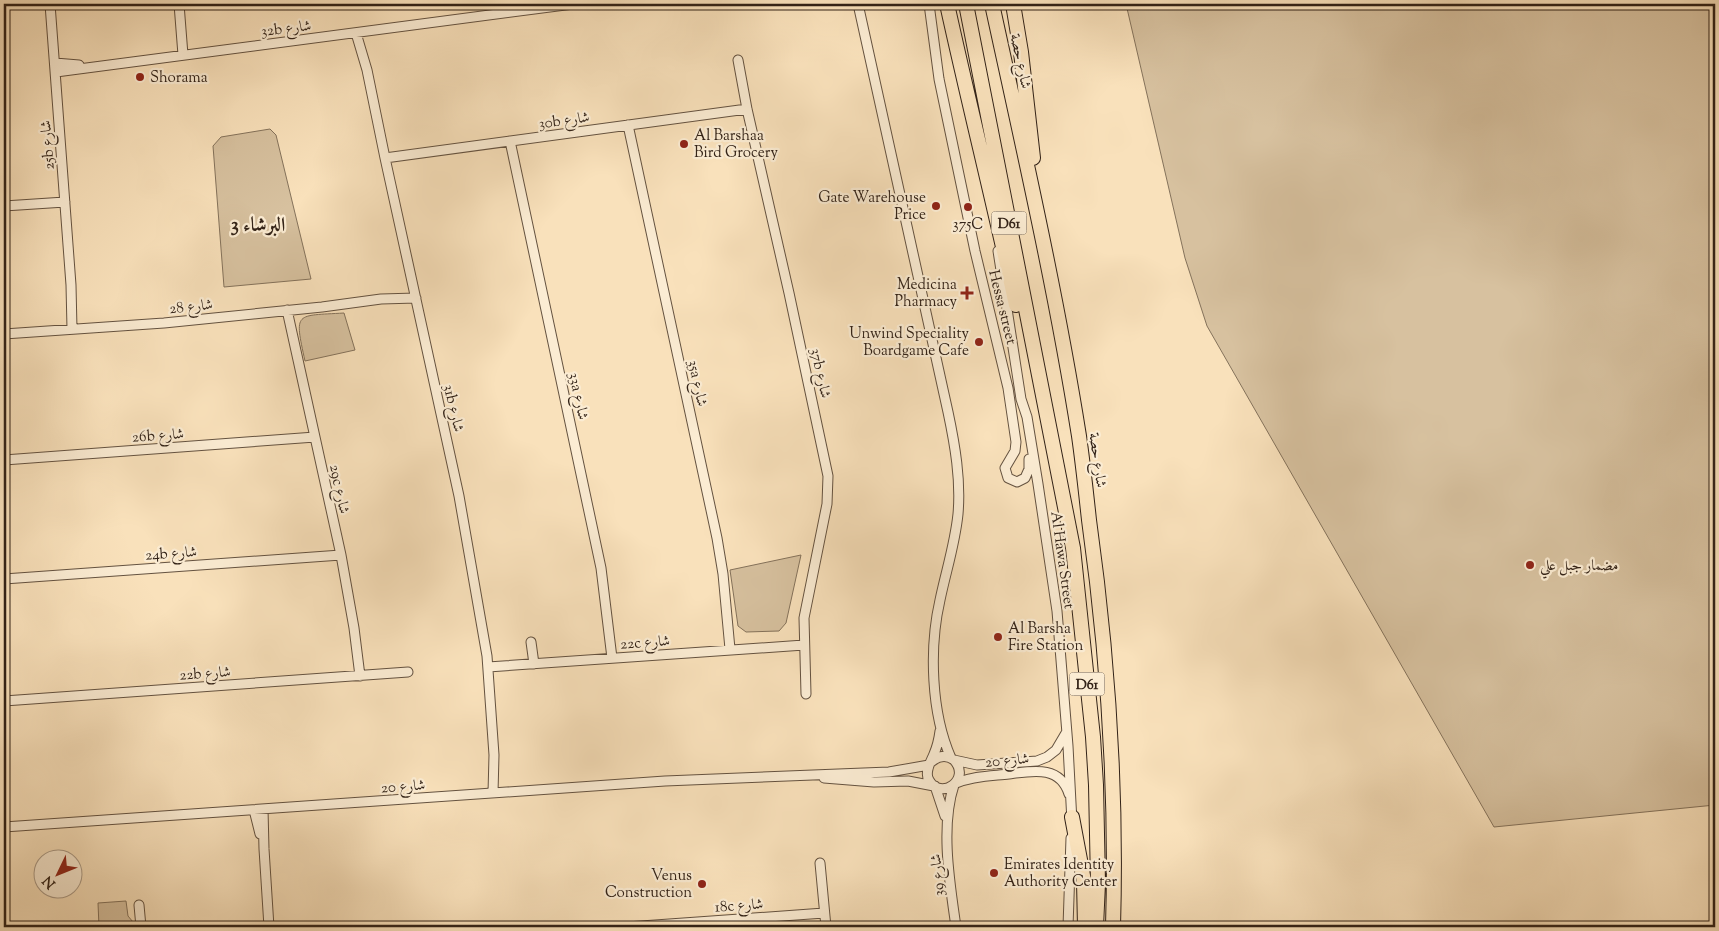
<svg xmlns="http://www.w3.org/2000/svg" width="1719" height="931" font-family="'Sorts Mill Goudy',Amiri,serif">
  <rect width="100%" height="100%" fill="#f9e1bb"/>
  <filter id="stains"><feTurbulence type="fractalNoise" baseFrequency=".004" numOctaves="4"/><feColorMatrix values="0 0 0 0 .2 0 0 0 0 .09 0 0 0 0 .02 0 0 0 .5 -.17"/></filter>
  <radialGradient id="worn" r=".72"><stop offset=".6" stop-color="#630" stop-opacity="0"/><stop offset="1" stop-color="#630" stop-opacity=".3"/></radialGradient>
  <path fill="#d7c19f" stroke="#84725b" d="M1126 4H1715V805L1494 827 1207 326 1185 258Z
    M270 129 276 135 311 279 224 287 213 146 221 137Z
    M344 313 355 350 305 361C294 311 295 316 344 313Z
    M801 555 786 623 779 631 746 632 738 626 730 570Z
    M126 901 128 916 133 922 134 927H99L98 903Z"/>
  <g fill="none" stroke-linecap="round" stroke-linejoin="round">
    <defs>
      <path id="minor" d="M50 4 71 285 72 329
        M179 4 183 55
        M858 4 948 412C955 445 961 480 958 514 955 544 946 571 940 600 929 648 931 713 951 758
        M929 4 939 79 975 251 1008 388 1016 442 1015 451 1005 468 1008 478 1017 482 1025 478 1029 469V459
        M356 33 367 70 385 158 459 496 487 656 494 755 493 793
        M738 60 747 109 789 293 828 476 827 504 804 618 806 694
        M55 63 79 65
        M56 72 573 4
        M628 125 717 538 723 574 730 649
        M510 141 601 568 612 658
        M385 158 747 109
        M4 206 65 202
        M998 251 1021 399 1027 417 1038 484 1057 611 1068 746 1072 822
        M287 310 341 555 354 628 360 676
        M4 334 164 323 322 307 381 299 416 298
        M4 460 315 437
        M4 579 341 555
        M531 642 534 664
        M488 667 804 645
        M4 701 408 672
        M954 760 977 765 1037 761 1047 757 1056 750 1066 733
        M931 762C938 756 946 754 954 760 972 780 940 801 929 780 927 777 927 773 928 769 929 764 932 759 934 754 937 747 939 739 940 731
        M824 778 874 782 908 781 934 786
        M956 783C974 776 991 776 1009 774 1032 771 1060 765 1069 794
        M954 785C940 827 950 884 956 927
        M935 786 945 816
        M263 809 264 849 269 927
        M254 810 260 834
        M4 827 665 781 889 772 929 765
        M820 863 826 927
        M139 905 141 927
        M627 927 824 913
        M1068 927 1071 838"/>
      <path id="primary" d="M947 4C969 104 994 204 1016 305
        M966 4 1073 548 1093 737 1096 785 1098 883 1096 927
        M992 4C1023 147 1056 291 1079 436 1083 464 1086 492 1089 520 1108 655 1117 791 1113 927
        M1013 4 1021 52 1033 158
        M1072 817 1084 881 1085 927"/>
    </defs>
    <use href="#minor" stroke="#645240" stroke-width="11"/>
    <use href="#primary" stroke="#322217" stroke-width="16"/>
    <use href="#minor" stroke="#fbecd3" stroke-width="9"/>
    <use href="#primary" stroke="#f9e1bb" stroke-width="14"/>
  </g>
  <g fill="#8f2418" stroke="#fbecd3" stroke-width="2">
    <circle cx="140" cy="77" r="5"/>
    <circle cx="684" cy="144" r="5"/>
    <circle cx="936" cy="206" r="5"/>
    <circle cx="968" cy="207" r="5"/>
    <path d="M964.5 285.5h5v5h5v5h-5v5h-5v-5h-5v-5h5z"/>
    <circle cx="979" cy="342" r="5"/>
    <circle cx="1530" cy="565" r="5"/>
    <circle cx="998" cy="637" r="5"/>
    <circle cx="994" cy="873" r="5"/>
    <circle cx="702" cy="884" r="5"/>
  </g>
  <g text-anchor="middle" stroke-width="4.5" stroke-linejoin="round" paint-order="stroke">
    <g fill="#fbecd3" stroke="#6e5f4f" stroke-width="1">
      <rect x="991.5" y="211.5" width="35" height="23" rx="4"/>
      <rect x="1069.5" y="672.5" width="35" height="23" rx="4"/>
    </g>
    <g font-size="14" font-weight="bold" fill="#322217">
      <text x="1009" y="228">D61</text>
      <text x="1087" y="689">D61</text>
    </g>
    <g font-size="15" fill="#322217" stroke="#fbecd3">
      <text transform="translate(286 28) rotate(-7)" y="5">32b شارع</text>
      <text transform="translate(1021 61) rotate(78)" y="5">شارع حصة</text>
      <text transform="translate(564 120) rotate(-8)" y="5">30b شارع</text>
      <text transform="translate(47 145) rotate(-94)" y="5">25b شارع</text>
      <text transform="translate(191 306) rotate(-6)" y="5">شارع 28</text>
      <text transform="translate(1003 307) rotate(76)" y="5">Hessa street</text>
      <text transform="translate(821 373) rotate(78)" y="5">37b شارع</text>
      <text transform="translate(698 383) rotate(78)" y="5">35a شارع</text>
      <text transform="translate(579 396) rotate(78)" y="5">33a شارع</text>
      <text transform="translate(454 408) rotate(77)" y="5">31b شارع</text>
      <text transform="translate(158 435) rotate(-4)" y="5">26b شارع</text>
      <text transform="translate(1098 460) rotate(82)" y="5">شارع حصة</text>
      <text transform="translate(340 489) rotate(78)" y="5">29c شارع</text>
      <text transform="translate(171 553) rotate(-4)" y="5">24b شارع</text>
      <text transform="translate(1063 560) rotate(82)" y="5">Al Hawa Street</text>
      <text transform="translate(645 642) rotate(-4)" y="5">22c شارع</text>
      <text transform="translate(205 673) rotate(-4)" y="5">22b شارع</text>
      <text transform="translate(1007 760) rotate(-5)" y="5">شارع 20</text>
      <text transform="translate(403 786) rotate(-4)" y="5">شارع 20</text>
      <text transform="translate(937 875) rotate(-95)" y="5">شارع 39</text>
      <text transform="translate(739 905) rotate(-4)" y="5">18c شارع</text>
    </g>
    <g font-size="15" fill="#322217" stroke="#fbecd3" text-anchor="start">
      <text x="150" y="82">Shorama</text>
      <text x="694" y="140">Al Barshaa<tspan x="694" dy="17">Bird Grocery</tspan></text>
      <text x="926" y="202" text-anchor="end">Gate Warehouse<tspan x="926" dy="17">Price</tspan></text>
      <text x="968" y="229" text-anchor="middle">375C</text>
      <text x="957" y="289" text-anchor="end">Medicina<tspan x="957" dy="17">Pharmacy</tspan></text>
      <text x="969" y="338" text-anchor="end">Unwind Speciality<tspan x="969" dy="17">Boardgame Cafe</tspan></text>
      <text x="1540" y="570">مضمار جبل علي</text>
      <text x="1008" y="633">Al Barsha<tspan x="1008" dy="17">Fire Station</tspan></text>
      <text x="1004" y="869">Emirates Identity<tspan x="1004" dy="17">Authority Center</tspan></text>
      <text x="692" y="880" text-anchor="end">Venus<tspan x="692" dy="17">Construction</tspan></text>
    </g>
    <g font-size="20" font-weight="bold" fill="#322217" stroke="#fbecd3">
      <text x="258" y="231">البرشاء 3</text>
    </g>
  </g>
  <rect width="1719" height="931" fill="none" stroke="#f9e1bb" stroke-width="20"/>
  <rect x="5" y="5" width="1709" height="921" fill="none" stroke="#322217" stroke-width="2.5"/>
  <rect x="10" y="10" width="1699" height="911" fill="none" stroke="#322217"/>
  <g transform="translate(58 874) rotate(227)"><circle r="24" fill="#fbecd3" stroke="#ab9b88"/>
  <path d="M0-4L9 19L0 12L-9 19Z" fill="#8f2418"/>
  <text y="-8" font-size="14" font-weight="bold" text-anchor="middle" fill="#322217">N</text>
  </g>
  <rect width="100%" height="100%" filter="url(#stains)"/>
  <rect width="100%" height="100%" fill="url(#worn)"/>
</svg>
